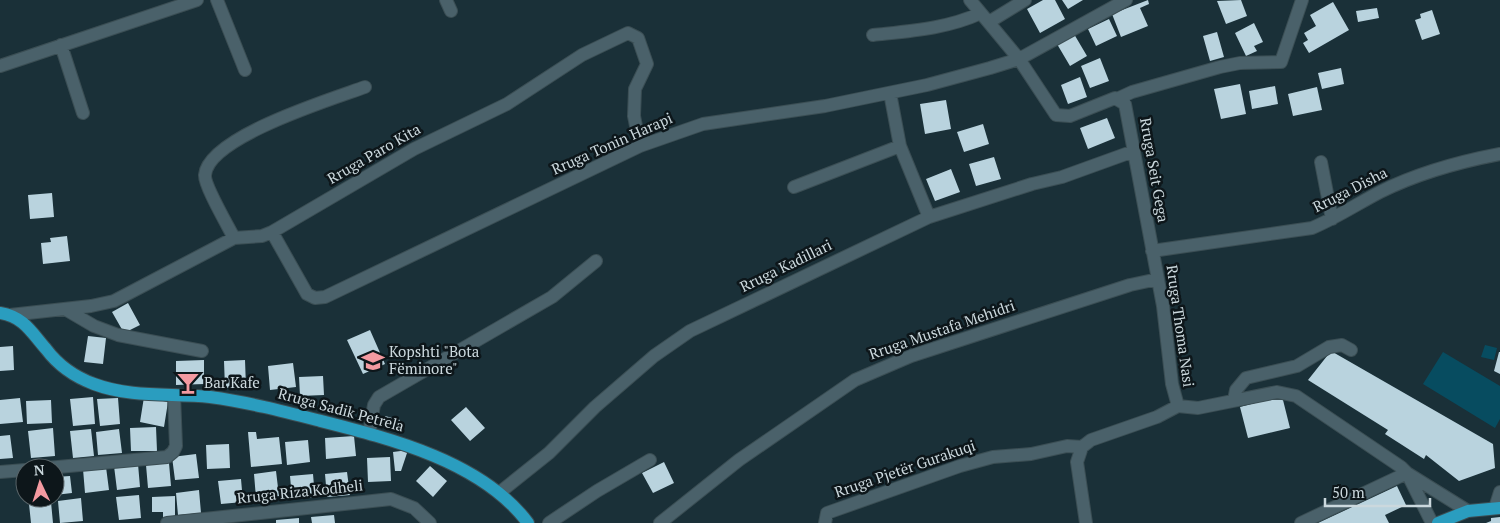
<svg xmlns="http://www.w3.org/2000/svg" width="1500" height="523" font-family="'PT Serif',serif">
  <rect width="100%" height="100%" fill="#1a3038"/>
  <path fill="#074c60" d="M1485 345 1497 348 1494 360 1481 357Z
    M1443 352 1500 386V419L1495 428 1423 384Z"/>
  <path fill="#b9d3de" d="M1043 0H1055L1065 19 1040 33 1027 9Z
    M1062 0H1083L1068 9Z
    M1148 0 1149 4 1140 8 1148 26 1121 37 1112 14Z
    M1241 0 1247 16 1226 24 1217 1Z
    M1333 2 1349 30 1309 53 1303 43 1308 40 1304 33 1316 26 1310 15Z
    M1377 8 1379 18 1358 22 1356 11Z
    M1432 10 1440 34 1422 40 1415 20 1421 18 1420 14Z
    M1109 19 1117 36 1096 46 1088 29Z
    M1254 23 1263 42 1254 46 1257 51 1246 56 1235 33Z
    M1217 32 1224 57 1210 61 1203 36Z
    M1074 34 1087 56 1070 66 1057 44Z
    M1100 58 1109 81 1090 88 1081 66Z
    M1341 68 1344 84 1322 89 1318 73Z
    M1080 77 1087 97 1068 104 1061 85Z
    M1240 84 1246 114 1221 119 1214 89Z
    M1275 86 1278 104 1252 109 1249 91Z
    M1317 87 1322 110 1293 116 1288 94Z
    M946 100 951 129 925 134 920 104Z
    M1107 118 1115 138 1088 149 1080 128Z
    M983 124 989 144 964 152 957 132Z
    M994 157 1001 179 976 186 969 164Z
    M951 169 960 192 935 201 926 179Z
    M52 193 54 217 30 219 28 195Z
    M67 236 70 261 43 264 41 243 51 242 50 238Z
    M128 303 140 325 124 333 112 312Z
    M370 330 385 364 363 374 347 340Z
    M88 336 106 338 103 364 84 362Z
    M13 346 14 370 0 371V347Z
    M1331 351 1493 444 1495 468 1459 481 1426 455 1424 459 1385 434 1388 430 1308 380Z
    M1499 352H1500V374L1494 371Z
    M204 360V384L176 385V361Z
    M245 360 246 387 225 388 224 361Z
    M293 363 296 387 270 390 268 366Z
    M323 376 324 395 300 396 299 377Z
    M1282 396 1290 428 1248 438 1240 407Z
    M93 397 95 424 73 426 70 399Z
    M144 397 168 402 164 427 140 422Z
    M20 398 23 422 0 424V400Z
    M118 398 120 424 100 426 97 399Z
    M51 400 52 423 27 424 26 401Z
    M466 407 485 428 470 441 451 420Z
    M385 416 400 420 397 431 383 427Z
    M156 427 157 451H131L130 428Z
    M53 428 55 456 31 458 28 431Z
    M91 429 94 456 73 458 70 431Z
    M119 429 122 453 98 455 96 432Z
    M248 432H256L257 439 279 437 282 464 251 467Z
    M10 435 13 458 0 459V436Z
    M354 436 356 456 326 459 325 438Z
    M308 440 310 462 287 465 285 442Z
    M229 444 230 468 207 469 206 445Z
    M408 450 401 471H395L393 452Z
    M196 454 199 478 175 480 172 457Z
    M390 457 391 481 368 482 367 458Z
    M664 462 674 483 653 493 642 473Z
    M169 463 171 486 148 488 146 465Z
    M138 464 140 487 117 490 114 466Z
    M430 466 447 481 433 497 416 481Z
    M106 467 109 490 85 493 83 469Z
    M276 471 279 496 256 498 254 474Z
    M347 472 350 495 327 497 325 474Z
    M313 474 315 497 292 499 290 476Z
    M70 476 72 493 55 495V477Z
    M241 479 243 502 221 504 218 481Z
    M1397 486 1406 505 1385 515 1389 523H1318Z
    M199 490 201 513 178 515 176 493Z
    M139 495 141 518 119 520 116 497Z
    M175 496V517L163 518V512H152V497Z
    M81 498 83 521 60 523 58 501Z
    M51 502 53 523H31L29 504Z
    M334 515 335 523H312L311 517Z
    M1500 517V523H1486L1491 521V518Z
    M299 518V523H276V520Z"/>
  <g fill="none" stroke-linecap="round" stroke-linejoin="round">
    <defs>
      <path id="minor" d="M217 0 245 70
        M446 0 451 11
        M970 0 1019 59 1056 115 1070 116 1115 98 1125 104 1163 306 1172 384 1178 406
        M989 22 1025 0
        M873 35C910 31 946 29 981 13
        M61 45 83 113
        M0 66 197 0
        M890 93 900 146 929 217
        M1119 98 1132 92 1220 67 1240 63 1281 62 1302 0
        M1321 162 1332 219
        M794 187 900 146
        M272 232 307 294 315 298 325 297 640 146 703 124 825 106 927 85 990 68 1019 59 1126 0
        M234 238C228 226 204 185 205 175 208 137 332 99 365 87
        M1152 251 1312 228C1336 218 1357 204 1380 192 1418 173 1458 162 1500 154
        M65 309 94 326 118 335 202 351
        M10 315 91 306 114 301 234 238 262 236 272 232 414 149 507 104 582 55 628 33 638 38 647 64 635 89 634 116 640 146
        M1234 400 1236 390 1246 378 1297 366 1329 347 1342 345 1351 350
        M369 433 374 405 379 397 552 297 596 261
        M47 468 167 457 173 452 176 446 174 395
        M0 472 25 470
        M1407 473 1468 511
        M499 493 549 453 595 407 654 356 690 331 929 217 1032 184 1062 177 1134 151
        M1495 508 1500 492
        M167 523 391 499 414 508 430 523
        M549 523 597 491 650 460
        M660 523 739 460 855 380 911 356 1130 285 1158 279
        M825 523 827 513 960 466 993 457 1031 454 1067 446 1082 447
        M1086 523 1077 462 1082 447 1091 440 1157 417 1178 406 1198 408 1277 392 1296 396 1401 467 1407 473 1432 523
        M1301 523 1407 473"/>
      <path id="major" d="M0 313C24 317 31 332 46 349 58 365 75 377 94 384 131 398 171 393 210 397 247 402 282 411 317 420 388 438 482 461 528 523
        M1438 523 1468 511 1500 508"/>
    </defs>
    <use href="#minor" stroke="#3b4e54" stroke-width="14"/>
    <use href="#major" stroke="#3b4e54" stroke-width="14"/>
    <use href="#minor" stroke="#4a616a" stroke-width="12"/>
    <use href="#major" stroke="#2a9dbf" stroke-width="12"/>
  </g>
  <defs>
    <symbol id="school-bare" viewBox="-9 -9 18 18"><path d="M0-5L7-2L0 1L-7-2ZM-4 1L0 2.5L4 1V4Q0 6-4 4Z" fill="#f49aa1" stroke="#0d161a" stroke-width="2.5" paint-order="stroke"/></symbol>
    <symbol id="bar-bare" viewBox="-9 -9 18 18"><path d="M-6-5H6L.8 .8V4.5H3.5V6h-7V4.5H-.8V.8Z" fill="#f49aa1" stroke="#0d161a" stroke-width="2.5" paint-order="stroke"/></symbol>
  </defs>
  <g fill-rule="evenodd">
    <use href="#school-bare" x="357" y="345" width="32" height="32"/>
    <use href="#bar-bare" x="172" y="367" width="32" height="32"/>
  </g>
  <g text-anchor="middle" stroke-width="5" stroke-linejoin="round" paint-order="stroke">
    <g font-size="15" fill="#cbd8dd" stroke="#0d161a">
      <text transform="translate(612 144) rotate(-24)" y="5">Rruga Tonin Harapi</text>
      <text transform="translate(374 154) rotate(-30)" y="5">Rruga Paro Kita</text>
      <text transform="translate(1154 170) rotate(80)" y="5">Rruga Seit Gega</text>
      <text transform="translate(1350 190) rotate(-27)" y="5">Rruga Disha</text>
      <text transform="translate(786 266) rotate(-26)" y="5">Rruga Kadillari</text>
      <text transform="translate(1180 326) rotate(82)" y="5">Rruga Thoma Nasi</text>
      <text transform="translate(942 330) rotate(-19)" y="5">Rruga Mustafa Mehidri</text>
      <text transform="translate(341 410) rotate(15)" y="5">Rruga Sadik Petrela</text>
      <text transform="translate(905 469) rotate(-19)" y="5">Rruga Pjetër Gurakuqi</text>
      <text transform="translate(300 492) rotate(-6)" y="5">Rruga Riza Kodheli</text>
    </g>
    <g font-size="15" fill="#cbd8dd" stroke="#0d161a" text-anchor="start">
      <text x="389" y="357">Kopshti "Bota<tspan x="389" dy="17">Fëminore"</tspan></text>
      <text x="204" y="388">Bar Kafe</text>
    </g>
  </g>
  <g transform="translate(40 483) rotate(356)"><circle r="24" fill="#0d161a" stroke="#596468"/>
  <path d="M0-4L9 19L0 12L-9 19Z" fill="#f49aa1"/>
  <text y="-8" font-size="14" font-weight="bold" text-anchor="middle" fill="#cbd8dd">N</text>
  </g>
  <path d="M1325 498v8h105v-8" fill="none" stroke="#cbd8dd" stroke-width="2.5"/>
  <text x="1332" y="498" font-size="15" fill="#cbd8dd" stroke="#0d161a" stroke-width="4" paint-order="stroke">50 m</text>
</svg>
